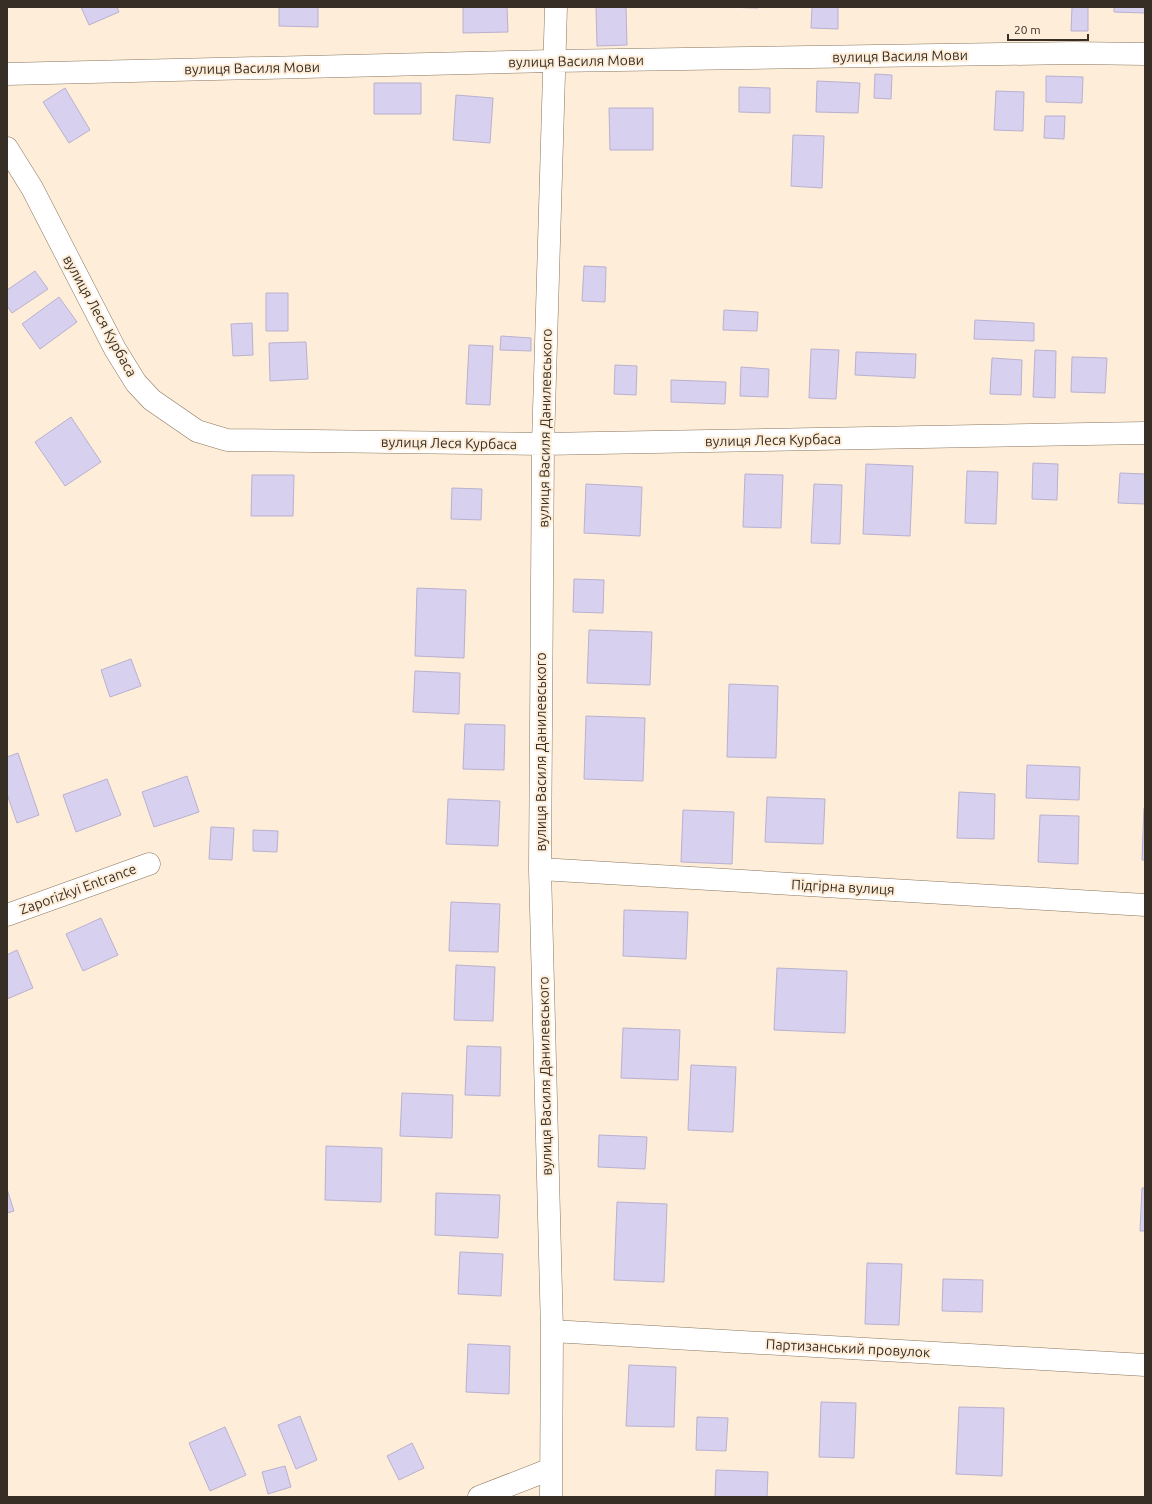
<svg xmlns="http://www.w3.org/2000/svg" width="1152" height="1504" font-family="Ubuntu,sans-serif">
  <rect width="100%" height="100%" fill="#feedd8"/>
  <path fill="#d7d0ee" stroke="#b9b1cf" d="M81 7H117L119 12 89 25Z
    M279 7H318V27L279 26Z
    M463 7H507L508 32 463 33Z
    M596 7H626L627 45 597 46Z
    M722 7H758V8Z
    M812 7H838V29L811 28Z
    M1072 7H1088V31H1071Z
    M1114 7H1145V13L1114 12Z
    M875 74 892 75 891 99 874 98Z
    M1046 76 1083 77 1082 103 1046 102Z
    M817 81 860 83 858 113 816 112Z
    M374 83H421V114H374Z
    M739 87 770 88V113L739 112Z
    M65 88 90 130 69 143 43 102Z
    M996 91 1024 92 1023 131 994 130Z
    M456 95 493 98 490 143 453 140Z
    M609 108H653V150H610Z
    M1045 116H1065L1064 139 1044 138Z
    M793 135 824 136 822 188 791 186Z
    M584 266 606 267 605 302 582 301Z
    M35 271 48 289 12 313 7 306V290Z
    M266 293H288V331H266Z
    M59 297 77 322 40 349 22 324Z
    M724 310 758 312 757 331 723 330Z
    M975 320 1034 323V341L974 339Z
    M252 323 253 355 233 356 231 324Z
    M501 336 531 338V351L500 350Z
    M306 342 308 379 270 381 269 343Z
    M469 345 493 346 490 405 466 404Z
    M811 349 839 350 836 399 809 398Z
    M1035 350 1056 351 1055 398 1033 397Z
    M856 352 916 354 915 378 855 375Z
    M1072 357 1107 358 1105 393 1071 392Z
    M992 358 1022 360 1021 395 990 394Z
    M615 365 637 366 636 395 614 394Z
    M741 367 769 369 768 397 740 396Z
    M671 380 726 382 725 404 671 402Z
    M71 417 101 462 65 486 35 442Z
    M1033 463 1058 464 1057 500 1032 499Z
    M866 464 913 466 910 536 863 534Z
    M967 471 998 472 996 524 965 523Z
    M1120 473 1145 474V504L1118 503Z
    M745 474 783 475 781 528 743 527Z
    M252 475H294L293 516H251Z
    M586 484 642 487 640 536 584 533Z
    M814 484 842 485 840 544 811 543Z
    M452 488 482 489 481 520 451 519Z
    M574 579 604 580 603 613 573 612Z
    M417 588 466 590 464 658 415 656Z
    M589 630 652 632 650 685 587 683Z
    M131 659 141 686 110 697 101 670Z
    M415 671 460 673 459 714 413 712Z
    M729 684 778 686 776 758 727 757Z
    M586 716 645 718 643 781 584 779Z
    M465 724 505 725 504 770 463 769Z
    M18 753 39 815 17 823 7 794V757Z
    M1027 765 1080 767 1079 800 1026 798Z
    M187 776 199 812 154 827 142 792Z
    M107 779 121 815 76 832 63 795Z
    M959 792 995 794 994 839 957 838Z
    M767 797 825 799 823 844 765 842Z
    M448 799 500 801 498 846 446 844Z
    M1144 808H1145V860H1142Z
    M683 810 734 812 732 864 681 862Z
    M1040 815 1079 816 1078 864 1038 862Z
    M211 827 234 828 232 860 209 859Z
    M253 830 278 831 277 852 253 851Z
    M451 902 500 904 498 952 449 951Z
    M624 910 688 912 686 959 623 956Z
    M101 918 118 955 83 971 66 934Z
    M17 950 33 988 7 999V955Z
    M456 965 495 967 493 1021 454 1020Z
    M777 968 847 971 845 1033 774 1030Z
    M623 1028 680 1030 678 1080 621 1078Z
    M467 1046 501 1047 500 1096 465 1095Z
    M691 1065 736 1067 733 1132 688 1130Z
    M402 1093 453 1095 452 1138 400 1136Z
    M599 1135 647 1137 645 1169 598 1167Z
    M326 1146 382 1148 381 1202 325 1200Z
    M1142 1188H1145V1231H1140Z
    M7 1189 14 1211 7 1213Z
    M436 1193 500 1195 498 1238 435 1235Z
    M617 1202 667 1204 664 1282 614 1280Z
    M460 1252 503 1254 501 1296 458 1294Z
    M867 1263 902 1264 899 1325 865 1324Z
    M943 1279 983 1280 982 1312 942 1311Z
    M468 1344 510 1346 509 1394 466 1392Z
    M629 1365 676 1367 674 1427 626 1426Z
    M821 1402 856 1403 854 1458 819 1457Z
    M959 1407 1004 1408 1002 1476 956 1474Z
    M300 1416 317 1460 296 1469 278 1425Z
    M697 1417 728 1418 726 1451 696 1450Z
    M225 1427 246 1475 210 1491 189 1443Z
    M412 1443 424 1468 399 1480 387 1456Z
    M285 1466 291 1487 268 1494 262 1472Z
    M716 1470 768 1472 767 1497H715Z"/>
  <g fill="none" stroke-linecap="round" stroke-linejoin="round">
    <defs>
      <path id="minor" d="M7 74 554 61 1073 53 1145 54
        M7 148 32 188 115 349 136 383 152 400 197 431 227 440 543 444 1145 433
        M540 869 1145 905
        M7 915 149 864
        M552 1331 1145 1365
        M479 1497 551 1469
        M551 1497 552 1331 540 869 543 444 556 7"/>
    </defs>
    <use href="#minor" stroke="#89765e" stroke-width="23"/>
    <use href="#minor" stroke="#fff" stroke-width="22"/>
  </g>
  <g text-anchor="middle" stroke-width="4" stroke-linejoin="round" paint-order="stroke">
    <g font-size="14" fill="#372f25" stroke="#feedd8">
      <text transform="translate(900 56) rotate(-1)" y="5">вулиця Василя Мови</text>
      <text transform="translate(576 61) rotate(-1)" y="5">вулиця Василя Мови</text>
      <text transform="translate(252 68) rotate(-1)" y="5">вулиця Василя Мови</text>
      <text transform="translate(100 316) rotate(61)" y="5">вулиця Леся Курбаса</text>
      <text transform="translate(545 428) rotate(-89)" y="5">вулиця Василя Данилевського</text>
      <text transform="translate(773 440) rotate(-1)" y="5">вулиця Леся Курбаса</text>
      <text transform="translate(449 443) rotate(1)" y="5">вулиця Леся Курбаса</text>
      <text transform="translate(541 752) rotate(-90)" y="5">вулиця Василя Данилевського</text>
      <text transform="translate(843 887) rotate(3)" y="5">Підгірна вулиця</text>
      <text transform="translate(78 889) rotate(-20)" y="5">Zaporizkyi Entrance</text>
      <text transform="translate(545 1076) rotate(-91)" y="5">вулиця Василя Данилевського</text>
      <text transform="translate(848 1348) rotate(3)" y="5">Партизанський провулок</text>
    </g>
  </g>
  <rect width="1152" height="1504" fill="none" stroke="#372f25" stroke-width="16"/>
  <path d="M1008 34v6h80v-6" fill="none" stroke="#372f25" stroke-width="2"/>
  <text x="1014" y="34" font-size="12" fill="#372f25" stroke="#feedd8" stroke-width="3" paint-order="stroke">20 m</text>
</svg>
